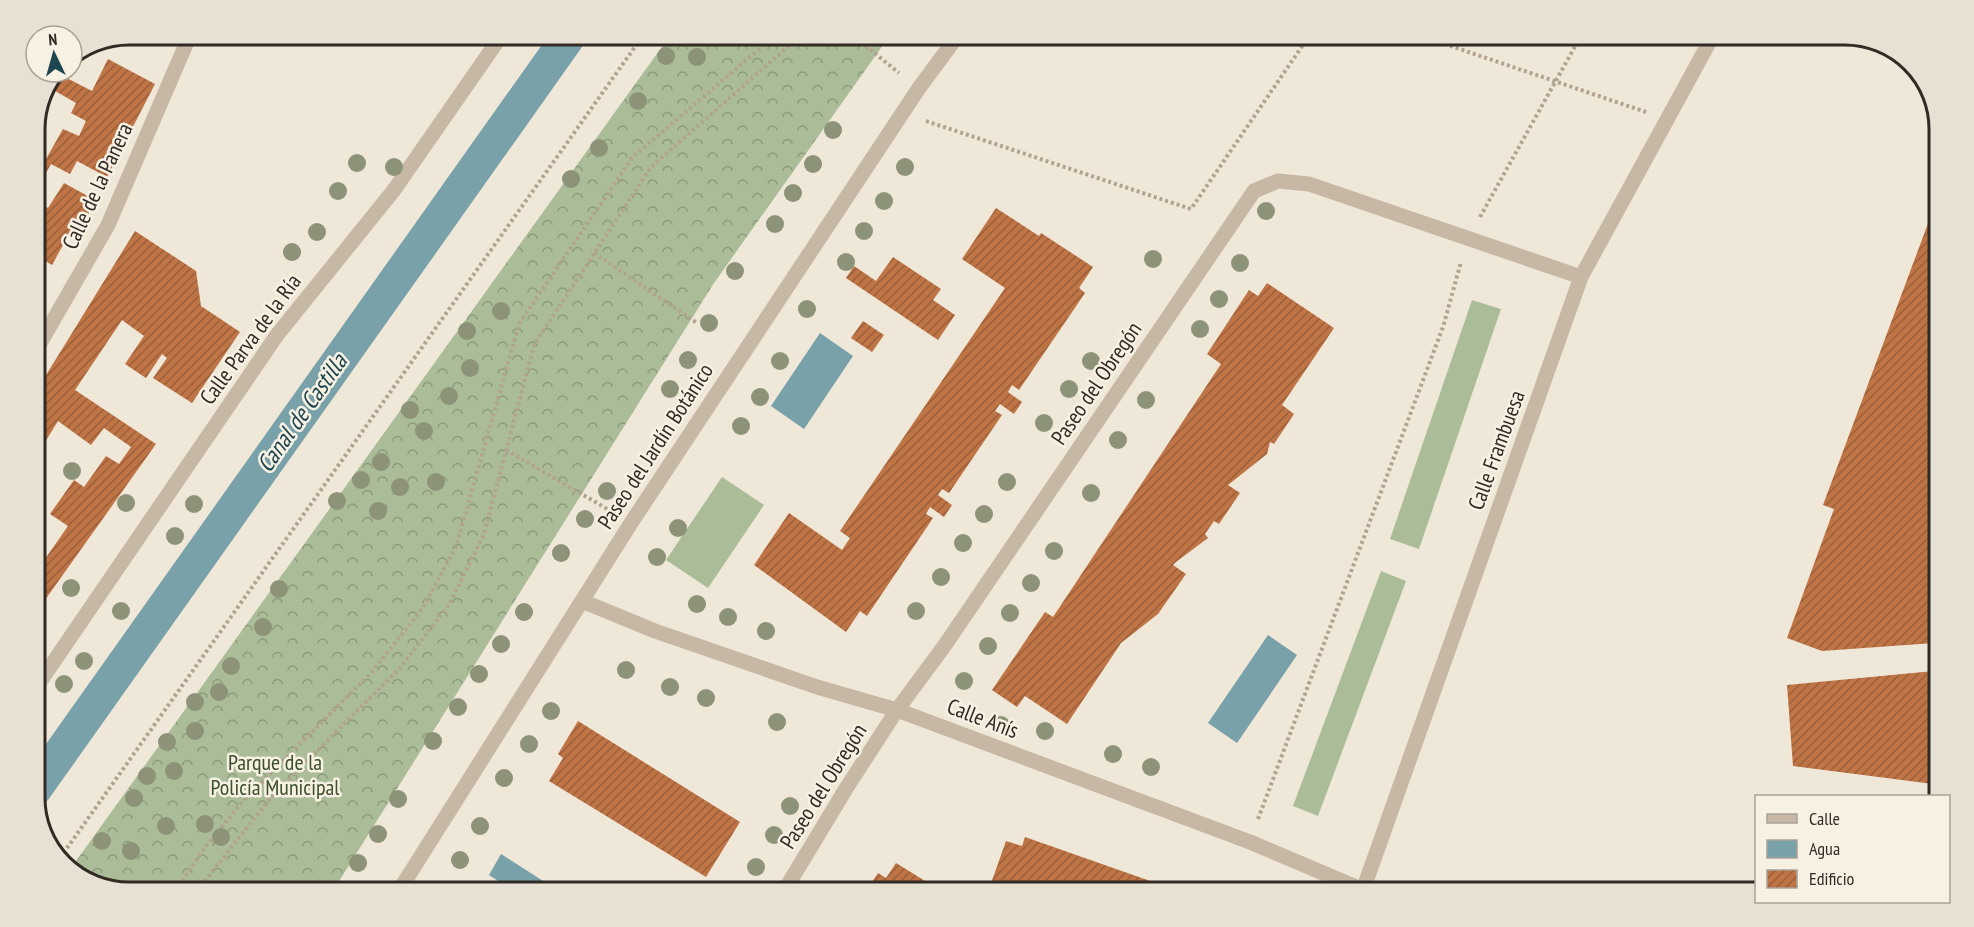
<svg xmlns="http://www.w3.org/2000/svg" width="1974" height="927" font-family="'PT Sans Narrow',sans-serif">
  <defs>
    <pattern id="forest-crowns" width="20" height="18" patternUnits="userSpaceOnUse" patternTransform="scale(1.5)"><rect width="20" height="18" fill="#abbd98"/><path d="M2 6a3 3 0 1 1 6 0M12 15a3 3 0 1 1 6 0" fill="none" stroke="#8c9a7c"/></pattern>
    <pattern id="building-hatch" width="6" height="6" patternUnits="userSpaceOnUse" patternTransform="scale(1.5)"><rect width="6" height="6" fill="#bf7445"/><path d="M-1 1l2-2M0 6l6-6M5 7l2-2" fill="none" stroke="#9c5f39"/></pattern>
  </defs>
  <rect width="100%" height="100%" fill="#efe7d7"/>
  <path fill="#abbd98" d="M1472 300 1501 309 1419 549 1390 539Z
    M722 477 764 505 708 588 666 560Z
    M1381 571 1406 581 1318 816 1293 806Z"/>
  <path fill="url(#forest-crowns)" d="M669 37 888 38 714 283 336 886 92 885 71 868Z"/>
  <path fill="#78a1aa" d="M820 333 853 356 804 429 771 406Z
    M1268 635 1297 655 1237 743 1208 723Z
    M501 854 551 886 550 887H507L489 875Z"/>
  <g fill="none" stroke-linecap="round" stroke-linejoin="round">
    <path stroke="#78a1aa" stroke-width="34" d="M35 789 569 36"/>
  </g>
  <path fill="url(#building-hatch)" d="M108 59 155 84 107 177 77 161 70 174 51 164 35 193V152L46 159 63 129 79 136 86 121 71 113 76 103 50 88 57 73 92 91Z
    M64 183 95 200 81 229 74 225 52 265 35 255V200L48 208Z
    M1939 194 1934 643 1822 651 1787 638 1834 509 1823 505Z
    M996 208 1039 236 1041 233 1093 267 1079 288 1085 293 1019 390 1012 385 1008 392 1022 402 1014 414 1000 404 995 411 1002 415 949 493 942 489 938 495 952 505 944 517 930 507 926 514 933 518 867 616 860 611 846 632 754 565 789 513 842 550 850 538 840 531 1005 288 962 259Z
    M135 231 196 271 201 306 240 332 192 403 153 378 167 358 162 354 146 378 125 364 144 336 122 320 75 390 156 444 35 614V552L45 559 68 526 50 514 74 480 84 487 106 456 119 464 131 447 104 428 91 445 58 421 37 455 35 393Z
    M893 257 941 289 933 300 955 315 938 340 846 278 854 266 876 281Z
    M1267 283 1334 328 1282 405 1294 414 1274 444 1270 442 1267 454 1228 485 1240 493 1219 524 1214 521 1205 534 1208 538 1176 562 1173 565 1186 574 1158 614 1121 643 1067 724 1025 696 1017 707 992 690 1045 612 1053 617 1221 364 1207 354 1249 290 1258 296Z
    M863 321 884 335 872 352 851 338Z
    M1934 671 1933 784 1793 766 1787 685Z
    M578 721 740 822 706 877 549 781 563 758 558 754Z
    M1025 837 1173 889V890L989 889 1006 841 1022 846Z
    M896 863 938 889 868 888 878 873 886 878Z"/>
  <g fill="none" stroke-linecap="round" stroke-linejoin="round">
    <path stroke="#b1a38f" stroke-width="4" stroke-dasharray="3 3" stroke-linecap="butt" d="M856 38 899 73
      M1433 40 1646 112
      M926 121 1191 209 1307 39
      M1480 217 1578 41
      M594 253 697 323
      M506 450 609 510
      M1258 819 1443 327 1461 262
      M60 858 642 37
      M179 886 203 850 242 802 372 672 422 609 456 547 519 324 632 158 773 37
      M201 886 272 796 401 667 450 603 484 534 534 345 651 167 799 37
      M1248 890 1249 887 1259 890"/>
    <path stroke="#c6b8a4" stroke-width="15" d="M35 352 108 225 190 35
      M582 601 655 631 817 687 897 710 1250 842 1363 890
      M35 689 277 335 394 190 501 36
      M402 886 631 523 919 88 956 38
      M786 888 847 787 897 710 945 645 1254 191 1278 181 1309 184 1581 277
      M1363 890 1581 277 1710 41"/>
  </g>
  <g fill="#8d9378">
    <circle cx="666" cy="56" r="9"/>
    <circle cx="697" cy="57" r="9"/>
    <circle cx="638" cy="101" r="9"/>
    <circle cx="833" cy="130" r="9"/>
    <circle cx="599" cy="148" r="9"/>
    <circle cx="357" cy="163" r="9"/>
    <circle cx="813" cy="164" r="9"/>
    <circle cx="394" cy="167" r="9"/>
    <circle cx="905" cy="167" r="9"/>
    <circle cx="571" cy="179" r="9"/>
    <circle cx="338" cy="191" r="9"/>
    <circle cx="793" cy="193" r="9"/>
    <circle cx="884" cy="201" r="9"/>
    <circle cx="1266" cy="211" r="9"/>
    <circle cx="775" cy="224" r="9"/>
    <circle cx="864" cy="231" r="9"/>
    <circle cx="317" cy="232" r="9"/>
    <circle cx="292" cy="252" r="9"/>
    <circle cx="1153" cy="259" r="9"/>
    <circle cx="846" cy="262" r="9"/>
    <circle cx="1240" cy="263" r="9"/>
    <circle cx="735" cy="271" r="9"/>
    <circle cx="1219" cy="299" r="9"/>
    <circle cx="807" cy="309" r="9"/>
    <circle cx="501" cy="311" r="9"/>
    <circle cx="709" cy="323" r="9"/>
    <circle cx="1200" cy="329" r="9"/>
    <circle cx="467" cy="331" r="9"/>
    <circle cx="688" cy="360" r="9"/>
    <circle cx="780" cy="361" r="9"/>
    <circle cx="1091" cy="361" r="9"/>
    <circle cx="470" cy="368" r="9"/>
    <circle cx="670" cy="389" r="9"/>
    <circle cx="1069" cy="389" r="9"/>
    <circle cx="449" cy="396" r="9"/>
    <circle cx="760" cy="397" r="9"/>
    <circle cx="1146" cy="400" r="9"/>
    <circle cx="410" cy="410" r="9"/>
    <circle cx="1044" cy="423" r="9"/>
    <circle cx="741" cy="426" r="9"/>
    <circle cx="424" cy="431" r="9"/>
    <circle cx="1118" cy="440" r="9"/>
    <circle cx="381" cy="462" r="9"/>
    <circle cx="72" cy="471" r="9"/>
    <circle cx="361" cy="480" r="9"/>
    <circle cx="436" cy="482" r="9"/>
    <circle cx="1007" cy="482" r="9"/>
    <circle cx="400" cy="487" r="9"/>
    <circle cx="607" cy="491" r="9"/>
    <circle cx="1091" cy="493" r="9"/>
    <circle cx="337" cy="501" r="9"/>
    <circle cx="126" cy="503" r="9"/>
    <circle cx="194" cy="504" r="9"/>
    <circle cx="378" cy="511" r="9"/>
    <circle cx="984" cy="514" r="9"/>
    <circle cx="585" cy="519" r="9"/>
    <circle cx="678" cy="528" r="9"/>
    <circle cx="175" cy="536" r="9"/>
    <circle cx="963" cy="543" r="9"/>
    <circle cx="1054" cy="551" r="9"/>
    <circle cx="561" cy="553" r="9"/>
    <circle cx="657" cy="557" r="9"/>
    <circle cx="941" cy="577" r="9"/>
    <circle cx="1031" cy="583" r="9"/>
    <circle cx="71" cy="588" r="9"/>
    <circle cx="279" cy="589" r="9"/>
    <circle cx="697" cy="604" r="9"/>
    <circle cx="121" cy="611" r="9"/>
    <circle cx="916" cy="611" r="9"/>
    <circle cx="524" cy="612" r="9"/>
    <circle cx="1010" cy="613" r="9"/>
    <circle cx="728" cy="617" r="9"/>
    <circle cx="263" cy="627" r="9"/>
    <circle cx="766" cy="631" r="9"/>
    <circle cx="501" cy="644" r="9"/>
    <circle cx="988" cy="646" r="9"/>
    <circle cx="84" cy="661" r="9"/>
    <circle cx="231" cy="666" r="9"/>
    <circle cx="626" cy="670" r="9"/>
    <circle cx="479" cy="674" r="9"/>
    <circle cx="964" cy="681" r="9"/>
    <circle cx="64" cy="684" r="9"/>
    <circle cx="670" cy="687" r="9"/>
    <circle cx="219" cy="692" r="9"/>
    <circle cx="706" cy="698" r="9"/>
    <circle cx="195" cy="702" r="9"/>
    <circle cx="458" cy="707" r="9"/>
    <circle cx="551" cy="711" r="9"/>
    <circle cx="777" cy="722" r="9"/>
    <circle cx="1001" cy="725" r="9"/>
    <circle cx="195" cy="731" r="9"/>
    <circle cx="1045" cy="731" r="9"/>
    <circle cx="433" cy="741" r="9"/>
    <circle cx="167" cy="742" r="9"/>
    <circle cx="529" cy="744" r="9"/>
    <circle cx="1113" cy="754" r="9"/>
    <circle cx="1151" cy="767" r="9"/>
    <circle cx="174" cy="771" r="9"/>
    <circle cx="147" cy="776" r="9"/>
    <circle cx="504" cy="778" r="9"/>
    <circle cx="134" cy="798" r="9"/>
    <circle cx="398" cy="799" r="9"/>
    <circle cx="790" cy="806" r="9"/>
    <circle cx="205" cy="824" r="9"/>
    <circle cx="166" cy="826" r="9"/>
    <circle cx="480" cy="826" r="9"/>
    <circle cx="378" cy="834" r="9"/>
    <circle cx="774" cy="835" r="9"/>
    <circle cx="221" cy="837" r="9"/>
    <circle cx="102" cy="841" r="9"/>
    <circle cx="131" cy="851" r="9"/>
    <circle cx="460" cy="860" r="9"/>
    <circle cx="358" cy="863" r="9"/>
    <circle cx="756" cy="867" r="9"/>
  </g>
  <g text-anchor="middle" stroke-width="5" stroke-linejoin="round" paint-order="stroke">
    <g font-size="22" fill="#322b25" stroke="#f7f1e3">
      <text transform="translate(97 186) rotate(-65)" y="8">Calle de la Panera</text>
      <text transform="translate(250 339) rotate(-54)" y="8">Calle Parva de la Ría</text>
      <text transform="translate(1096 383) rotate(-56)" y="8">Paseo del Obregón</text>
      <text transform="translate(655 446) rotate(-57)" y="8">Paseo del Jardín Botánico</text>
      <text transform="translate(1496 450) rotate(-70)" y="8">Calle Frambuesa</text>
      <text transform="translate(983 718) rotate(21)" y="8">Calle Anís</text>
      <text transform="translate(823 786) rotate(-58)" y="8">Paseo del Obregón</text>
    </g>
    <g font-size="22" fill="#3c4e2b" stroke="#f7f1e3">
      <text x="275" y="770">Parque de la<tspan x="275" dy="25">Policía Municipal</tspan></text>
    </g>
    <g font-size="24" font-style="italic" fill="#1e4650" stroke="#f7f1e3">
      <text transform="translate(302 413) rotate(-55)" y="8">Canal de Castilla</text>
    </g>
  </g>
  <path d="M0 0H1974V927H0ZM129 45H1845A84 84 0 0 1 1929 129V798A84 84 0 0 1 1845 882H129A84 84 0 0 1 45 798V129A84 84 0 0 1 129 45Z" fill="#e7e1d4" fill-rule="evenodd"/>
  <path fill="none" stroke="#322b25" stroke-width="3" d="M129 45H1845A84 84 0 0 1 1929 129V798A84 84 0 0 1 1845 882H129A84 84 0 0 1 45 798V129A84 84 0 0 1 129 45Z"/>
  <rect x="1755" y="795" width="195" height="108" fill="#f7f1e3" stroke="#a8a297" stroke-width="1.5"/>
  <rect x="1767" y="814" width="30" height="9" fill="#c6b8a4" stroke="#a8a297" stroke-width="1.5"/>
  <text x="1809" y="825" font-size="18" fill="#322b25">Calle</text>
  <rect x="1767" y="840" width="30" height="18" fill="#78a1aa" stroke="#a8a297" stroke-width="1.5"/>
  <text x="1809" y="855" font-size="18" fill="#322b25">Agua</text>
  <rect x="1767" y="870" width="30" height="18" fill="url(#building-hatch)" stroke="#a8a297" stroke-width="1.5"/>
  <text x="1809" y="885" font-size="18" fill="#322b25">Edificio</text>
  <g transform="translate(54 54) rotate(355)"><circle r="28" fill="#f7f1e3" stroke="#a8a297" stroke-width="1.5"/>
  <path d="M0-4.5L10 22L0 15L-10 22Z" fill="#1e4650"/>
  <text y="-9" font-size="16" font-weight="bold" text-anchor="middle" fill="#322b25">N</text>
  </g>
</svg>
